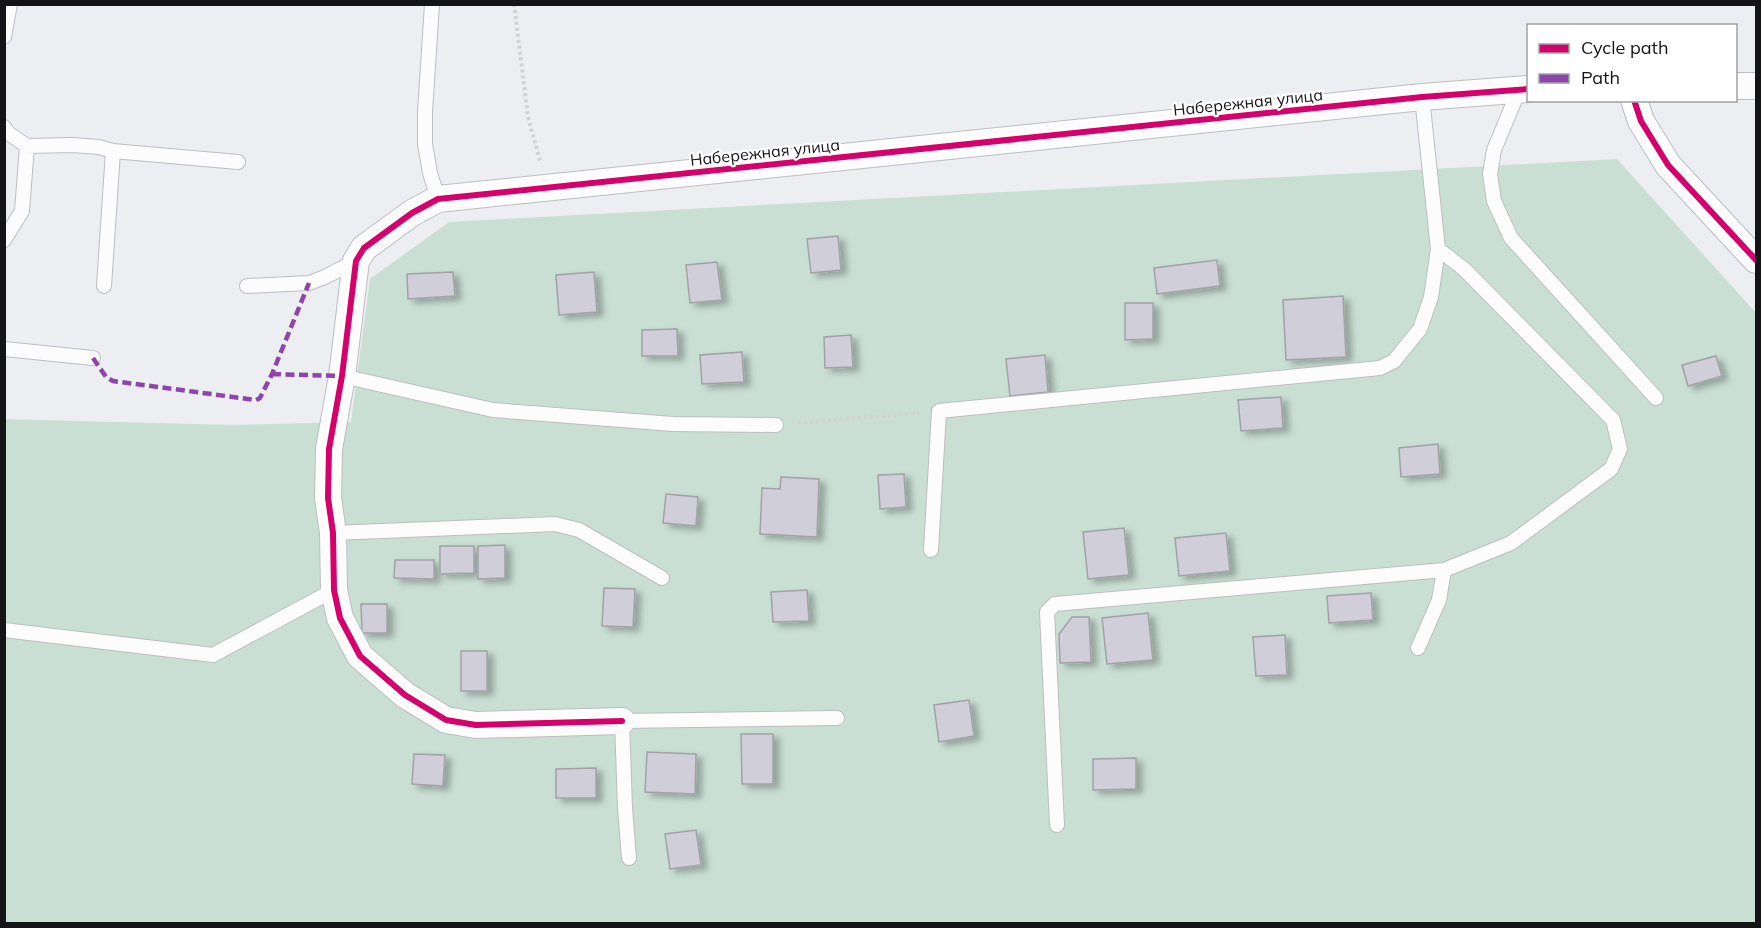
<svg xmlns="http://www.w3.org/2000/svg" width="1761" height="928" font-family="Mulish,sans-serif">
  <defs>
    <filter id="shadow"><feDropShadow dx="6" dy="4" stdDeviation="3" flood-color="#0004"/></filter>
  </defs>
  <rect width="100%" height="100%" fill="#eceef2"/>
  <path fill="#c9dfd4" d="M1617 159 1756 313V923H5L4 419 232 425 351 422 370 279 449 222Z"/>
  <path fill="#cfced9" stroke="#a1a2a5" stroke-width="1.5" filter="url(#shadow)" d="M838 236 841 270 811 273 807 239Z
    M1217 260 1220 286 1157 294 1154 268Z
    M717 262 722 300 690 303 686 265Z
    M453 272 455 296 408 299 407 274Z
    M594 272 597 312 559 315 556 275Z
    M1343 296 1346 357 1286 360 1283 300Z
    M1125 303H1153V339L1125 340Z
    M677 329 678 356H642V330Z
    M851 335 853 367 825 368 824 337Z
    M742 352 744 382 702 384 700 355Z
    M1045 355 1048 392 1010 396 1006 359Z
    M1716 356 1722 376 1688 386 1682 365Z
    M1281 397 1283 428 1241 431 1238 400Z
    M1438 444 1440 474 1401 477 1399 448Z
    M904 474 906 507 880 509 878 475Z
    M781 477 819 479 817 537 760 534 762 488 780 489Z
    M666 494 698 497 696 526 663 523Z
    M1124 528 1129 575 1088 579 1083 532Z
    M1226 533 1230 571 1179 576 1175 538Z
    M505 545V578L478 579V546Z
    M440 546H474V573L440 574Z
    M395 560H434V579L394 578Z
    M604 588 635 589 633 627 602 626Z
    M807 590 809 621 773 622 771 592Z
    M1371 593 1373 620 1329 623 1327 596Z
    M361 604H387V633H362Z
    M1148 613 1153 660 1107 664 1102 618Z
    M1072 617H1089L1091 662 1060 663 1059 634Z
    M1285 635 1287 675 1256 676 1253 637Z
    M461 651H487V691H461Z
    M969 700 974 736 939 742 934 705Z
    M741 734H773V784H742Z
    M647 752 696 754 695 794 645 792Z
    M414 754 445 755 443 786 412 784Z
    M1136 758V789L1093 790V759Z
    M596 768V798H556V769Z
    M696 830 701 865 670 869 665 834Z"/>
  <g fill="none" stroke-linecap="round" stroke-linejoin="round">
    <defs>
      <path id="service" d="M432 4 425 112V144L430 173 438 199
        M4 37 10 4
        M1519 90 1494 150 1490 174 1494 201 1511 238 1656 398
        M4 127 8 133 27 146 73 145 99 147 113 151 104 286
        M113 151 238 162
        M4 240 22 211 27 146
        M247 286 309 283 325 277 356 261
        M4 349 93 358
        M342 376 493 410 673 424 776 425
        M333 533 555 524 579 530 662 578
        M931 550 939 411 1380 368 1394 361 1420 329 1431 297 1438 249 1422 97
        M4 630 213 655 334 590
        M1418 648 1439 600 1444 570
        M1057 825 1047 612 1055 604 1444 570 1511 543 1611 469 1620 449 1613 420 1464 269 1438 249
        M629 858 625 808 622 721 837 718"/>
      <path id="minor" d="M1736 86H1756
        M1634 100 1641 121 1668 165 1756 260
        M622 721 476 725 446 720 405 695 360 656 340 618 334 590 333 533 328 498 329 449 342 376 356 261 364 248 412 213 438 199 1422 97 1528 89"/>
    </defs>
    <use href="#service" stroke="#bcbec1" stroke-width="16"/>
    <use href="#minor" stroke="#bcbec1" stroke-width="28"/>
    <path stroke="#d2d2d3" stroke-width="4" stroke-dasharray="3 3" stroke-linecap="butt" d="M514 4 528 117 540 161
      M798 423 919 413"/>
    <use href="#service" stroke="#fcfcfd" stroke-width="14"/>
    <use href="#minor" stroke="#fcfcfd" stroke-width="26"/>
    <path stroke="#8e44ad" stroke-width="4.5" stroke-dasharray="9 4.5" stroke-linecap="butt" d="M93 358 106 377 113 381 256 400 260 398 272 374 309 283
      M272 374 342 376"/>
    <defs>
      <path id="cycleway" d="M1634 100 1641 121 1668 165 1756 260
        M622 721 476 725 446 720 405 695 360 656 340 618 334 590 333 533 328 498 329 449 342 376 356 261 364 248 412 213 438 199 1422 97 1528 89"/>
    </defs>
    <use href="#cycleway" stroke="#fff" stroke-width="10"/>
    <use href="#cycleway" stroke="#d6006c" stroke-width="6"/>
  </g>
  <g text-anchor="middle" stroke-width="4.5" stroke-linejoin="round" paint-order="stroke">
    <g font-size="16" fill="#141417" stroke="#fff">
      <text transform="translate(1248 102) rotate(-6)" y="6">Набережная улица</text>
      <text transform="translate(765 152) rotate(-6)" y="6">Набережная улица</text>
    </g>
  </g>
  <rect width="1761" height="928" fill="none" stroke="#141417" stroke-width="12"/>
  <rect x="1527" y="24" width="210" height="78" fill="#ffffff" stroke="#a1a1a2" stroke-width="1.5"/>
  <rect x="1539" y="44" width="30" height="9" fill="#d6006c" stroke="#a1a1a2" stroke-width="1.5"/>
  <text x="1581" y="54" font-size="18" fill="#141417">Cycle path</text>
  <rect x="1539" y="74" width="30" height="9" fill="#8e44ad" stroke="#a1a1a2" stroke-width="1.5"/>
  <text x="1581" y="84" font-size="18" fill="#141417">Path</text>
</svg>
